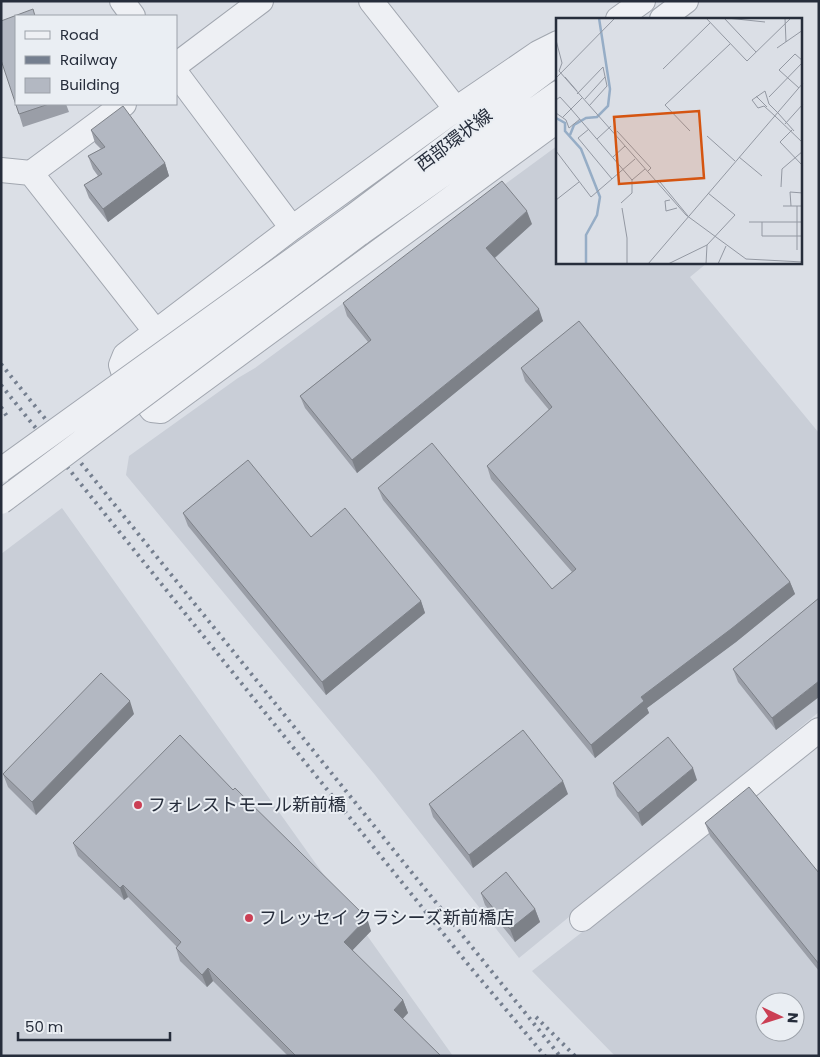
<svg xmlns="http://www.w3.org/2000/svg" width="820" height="1057" font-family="Poppins,'Noto Sans JP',sans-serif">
  <rect width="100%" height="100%" fill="#dbdfe6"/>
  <path fill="#c9ced7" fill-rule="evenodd" d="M557 146 558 262 707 263 690 277 819 433V712L519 958 375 775 126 475 129 456 238 378 255 368Z
    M62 508 453 1056H1V554Z
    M755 798 819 876V1056H615L532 971ZM765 1002H795V1032H765Z"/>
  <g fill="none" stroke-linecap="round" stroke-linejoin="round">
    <defs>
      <path id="minor" d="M122 1 133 16
        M371 1 456 109
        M618 19 643 1
        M662 19 686 1
        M558 43 538 53 456 109 292 228 125 355 121 365 123 371 152 410 161 411 558 120
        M176 65 261 1
        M176 73 292 228
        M1 170 31 173 124 104
        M31 173 156 332
        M351 218 558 62
        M359 234 558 93
        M582 919 819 730"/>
    </defs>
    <use href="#minor" stroke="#a1a6af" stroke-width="26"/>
    <use href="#minor" stroke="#eef0f4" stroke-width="24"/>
    <path stroke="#757f8f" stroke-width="4" stroke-dasharray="2.5 5" stroke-linecap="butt" d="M1 364 560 1056
      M1 385 471 968 545 1056
      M1 407 8 418
      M536 1017 575 1056"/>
    <defs>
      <path id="minor-bridge" d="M1 470 351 218
        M1 502 359 234"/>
    </defs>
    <use href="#minor-bridge" stroke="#a1a6af" stroke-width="26" stroke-linecap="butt"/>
    <use href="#minor-bridge" stroke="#eef0f4" stroke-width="24"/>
  </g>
  <path fill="#9a9ea7" d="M16 104H66L69 112 23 127Z
    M91 130 165 163 169 176 108 222 89 198 84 185 98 176 93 169 88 156 101 149 95 143Z
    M532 224 495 258 543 321 357 473 305 408 300 396 368 342 347 316 343 303Z
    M521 368 790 582 795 594 736 642 647 708 649 713 595 758 383 500 378 488 552 589 572 572 491 479 487 466 549 410 525 381Z
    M183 513 311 537 421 601 425 613 326 695 188 526Z
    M819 598 776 730 738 682 733 669Z
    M134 714 36 815 8 787 3 774Z
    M697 780 642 826 617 796 613 783Z
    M568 794 473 868 433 817 429 804Z
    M705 823 819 873V971L710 836Z
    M73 843 371 931 352 950 403 1000 408 1013 402 1018 441 1056H288L213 981 207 987 180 961 176 948 177 947 128 897 124 900 78 856Z
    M481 893 535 909 540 922 515 942 485 905Z"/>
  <path fill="#7d8188" d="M165 163 169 176 108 222 103 209Z
    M527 211 532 224 491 261 486 248Z
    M539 309 543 321 357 473 352 460Z
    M790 582 795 594 736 642 647 708 649 713 595 758 591 745 641 697Z
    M421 601 425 613 326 695 322 682Z
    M819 681V697L776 730 772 718Z
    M130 701 134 714 36 815 32 802Z
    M693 768 697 780 642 826 638 813Z
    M563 781 568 794 473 868 469 855Z
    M123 885 128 897 124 900 120 888Z
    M535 909 540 922 515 942 510 929Z
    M367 918 371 931 348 955 344 942Z
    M208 968 213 981 207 987 202 975Z
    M403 1000 408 1013 399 1023 394 1010Z"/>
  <path fill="#b3b8c2" stroke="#7d8188" d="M33 9 35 16H16V104H49L19 114 1 60V21Z
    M123 106 165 163 103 209 84 185 102 174 88 156 105 147 91 130Z
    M502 181 527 211 486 248 539 309 352 460 300 396 371 340 343 303Z
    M579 321 790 582 731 629 641 697 644 701 591 745 378 488 432 443 552 589 576 569 487 466 552 407 521 368Z
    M248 460 311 537 345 508 421 601 322 682 183 513Z
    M819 598V681L772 718 733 669Z
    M101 673 130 701 32 802 3 774Z
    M523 730 563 781 469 855 429 804Z
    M180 735 233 790 235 788 367 918 344 942 403 1000 394 1010 441 1056H296L208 968 202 975 176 948 181 942 123 885 120 888 73 843Z
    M668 737 693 768 638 813 613 783Z
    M749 787 819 873V964L705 823Z
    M506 872 535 909 510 929 481 893Z"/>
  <g fill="#cb3f54" stroke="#eaeef3" stroke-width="2">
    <circle cx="138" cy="805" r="5"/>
    <circle cx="249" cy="918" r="5"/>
  </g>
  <g text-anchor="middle" stroke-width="4" stroke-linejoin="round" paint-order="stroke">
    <g font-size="18" fill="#262d3b" stroke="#eaeef3">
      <text transform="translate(454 140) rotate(-37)" y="6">西部環状線</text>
    </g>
    <g font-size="18" fill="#262d3b" stroke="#eaeef3" text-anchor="start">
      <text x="148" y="811">フォレストモール新前橋</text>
      <text x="259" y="924">フレッセイ クラシーズ新前橋店</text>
    </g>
  </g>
  <g transform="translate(556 18)">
    <rect width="246" height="246" fill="#dbdfe6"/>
    <path fill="none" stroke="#96adc6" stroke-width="2.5" d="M0 100 9 105V113L25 131 44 179 41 197 30 217V246M14 117 18 107 30 100 41 99 52 88 54 71 43 0"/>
    <path fill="none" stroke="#9398a2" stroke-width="1" d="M150 0 191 43 235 0M168 0 200 34M171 0 209 4M229 0 230 24M0 22 6 45 3 53M221 30 247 12M107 51 154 5M3 53 130 197 190 241 247 244M9 59 21 73M0 60 59 0M243 70 223 52 239 36 247 43M21 76 47 49M200 78 211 89M213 79 247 44M26 80 15 91 76 162V175L65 185M29 81 49 59M0 82 4 79 15 91 7 99M33 88 51 68 47 49M0 95 10 102 13 110 24 101M222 95 238 113M219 98 247 125M219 98 208 88 202 90 196 82 209 73 213 86 222 95M229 106 247 86M33 111 22 120 56 161M236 112 224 124 247 148M61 113 95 150 92 153M134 113 109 87 174 26M151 118 179 143M41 121 55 108M0 133 35 179 79 141M57 139 69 128M183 139 206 158M76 162 89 151M104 164 132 198M225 169 226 151 247 133M0 182 23 164M114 182 109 183 110 193 121 190M227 188H247M235 188 234 174 247 175M241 188V232M66 190 71 220V246M193 204H247M206 204V218H247M92 246 247 65M112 246 151 227 179 197 152 175M150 246 151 227M162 246 170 228"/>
    <path fill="#d55511" fill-opacity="0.15" stroke="#d55511" stroke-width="2.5" d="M143 93 148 160 63 166 58 99Z"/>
    <rect width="246" height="246" fill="none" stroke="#262d3b" stroke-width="2.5"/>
  </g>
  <rect width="820" height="1057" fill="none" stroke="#262d3b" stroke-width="5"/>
  <rect x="15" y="15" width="162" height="90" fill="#eaeef3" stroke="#9ca1a9"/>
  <rect x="25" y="31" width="25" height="8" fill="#eef0f4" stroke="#9ca1a9"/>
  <text x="60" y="40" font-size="15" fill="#262d3b">Road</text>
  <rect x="25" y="56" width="25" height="8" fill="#757f8f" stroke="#9ca1a9"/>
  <text x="60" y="65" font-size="15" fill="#262d3b">Railway</text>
  <rect x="25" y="78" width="25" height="15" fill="#b3b8c2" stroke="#9ca1a9"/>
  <text x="60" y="90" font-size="15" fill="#262d3b">Building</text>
  <g transform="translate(780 1017) rotate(94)"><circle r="24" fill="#eaeef3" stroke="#9ca1a9"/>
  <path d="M0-4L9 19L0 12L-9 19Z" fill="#cb3f54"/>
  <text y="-8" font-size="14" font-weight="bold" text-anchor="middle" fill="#262d3b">N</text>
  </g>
  <path d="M18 1032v8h152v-8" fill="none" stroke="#262d3b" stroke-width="2.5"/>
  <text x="25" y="1032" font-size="15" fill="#262d3b" stroke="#eaeef3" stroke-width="4" paint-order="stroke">50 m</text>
</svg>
